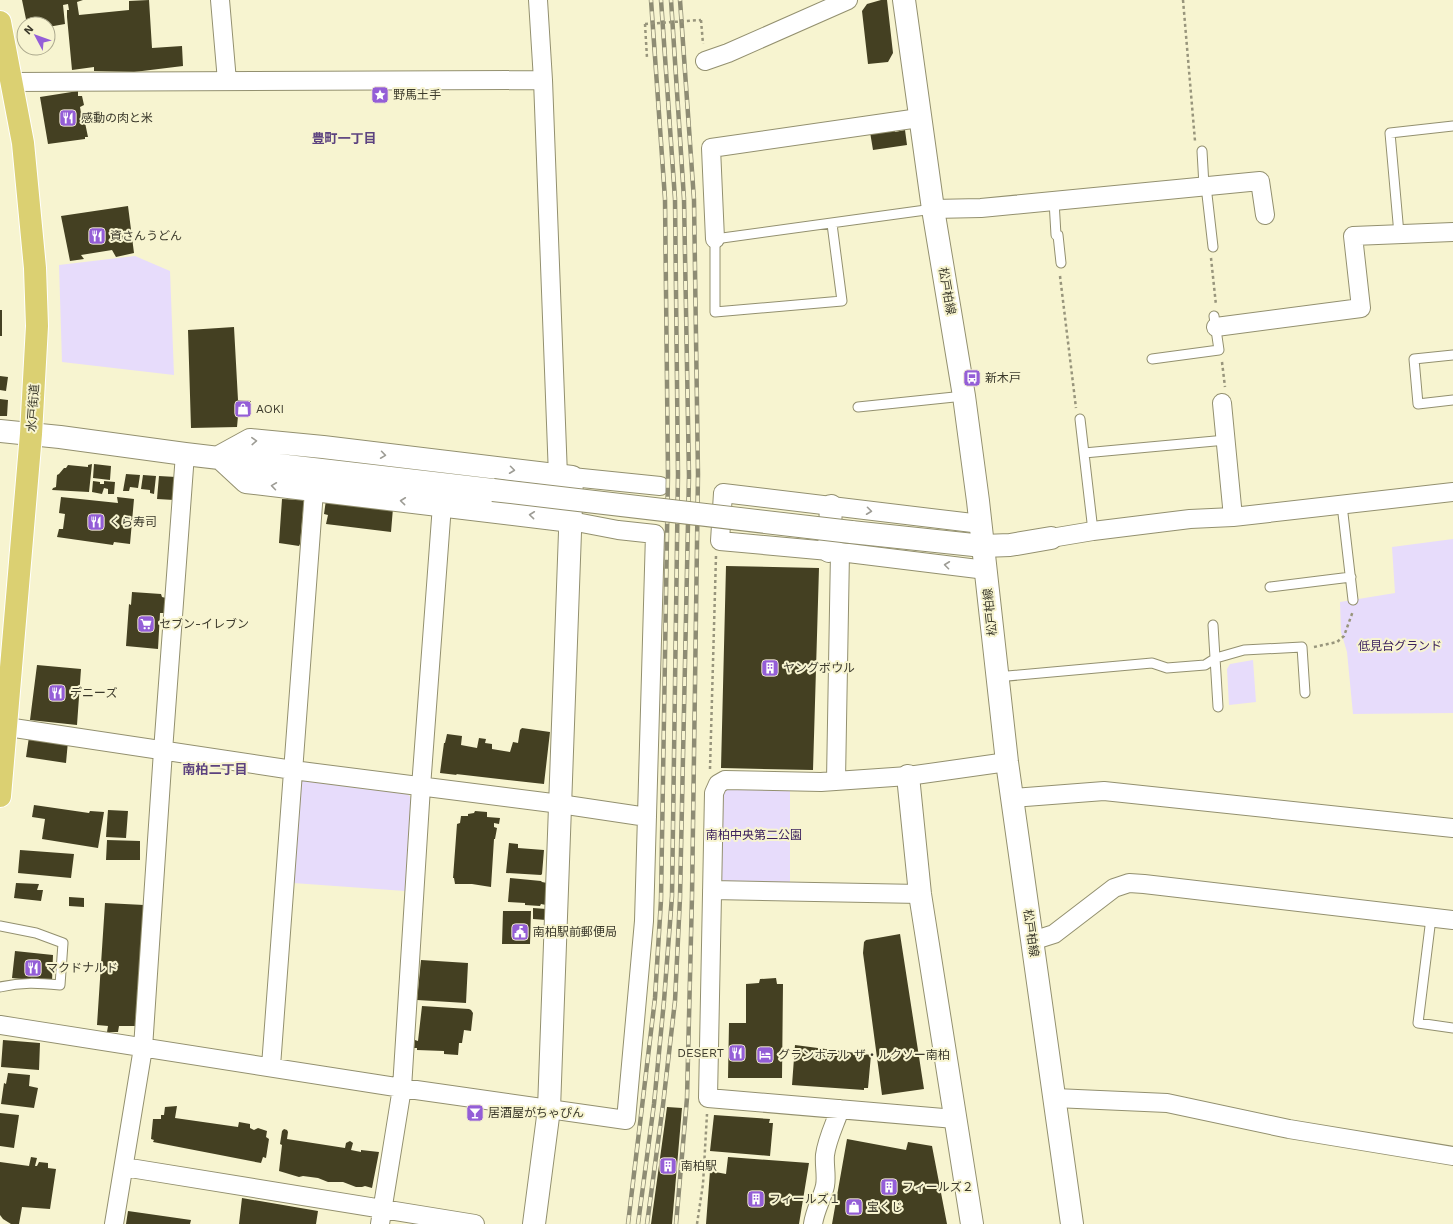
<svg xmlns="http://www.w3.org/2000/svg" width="1453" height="1224" font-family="'Work Sans','Noto Sans JP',sans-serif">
  <rect width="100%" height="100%" fill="#f7f4d0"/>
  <path fill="#e7dcfb" d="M135 256 170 271 174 375 62 362 59 265Z
    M1453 539V713L1353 714 1347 652 1341 632 1340 602 1395 593 1392 547Z
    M1253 660 1256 702 1229 705 1227 669 1230 664Z
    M306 778 406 792 413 800 405 891 293 883 298 784Z
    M727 788 790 789V883L723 881 718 876 719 793Z"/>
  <path fill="#444022" d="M22 0H83L77 2 79 15 129 10V1L149 0 152 48 182 46 183 66 134 72 94 71V67L72 70 67 17V10H69L68 4 63 5 65 24 48 27V24H27Z
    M881 0H887L893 53 888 62 868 64 862 11 867 4Z
    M78 91V96H82L84 105 80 107 82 119 84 118 88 137H85V139L48 144 40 97Z
    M894 129 895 132 905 130 907 145 873 150 870 132Z
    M128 206 134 253 116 257 112 250 81 255 84 259 70 261 61 216Z
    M0 310H2V336H0Z
    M234 327 238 400 251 401V415L238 416 237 427 191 428 188 330Z
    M0 376 8 377 6 391 0 390Z
    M0 399 8 400 7 416H0Z
    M92 464 89 492 52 490 53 488 56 487 57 475 59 474 64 468H66L68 465 88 467V465Z
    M94 464 111 466 110 480 93 478Z
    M126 474 140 475 138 488 130 487 129 491H123Z
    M143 475 156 476 154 494 150 493V490L141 489Z
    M159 476 176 477 174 500 157 499Z
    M93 481 100 482V484H104V481L115 482 114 494H108V489L104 488 102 494 92 492Z
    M61 497 118 503 117 497 134 499 130 544 114 542 113 545 57 537 59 529H63L65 514 59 513Z
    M282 499 304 500 300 544 299 546 279 543Z
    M326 500 393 508 391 532 326 524 328 515 324 514Z
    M726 566 819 568 813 770 721 768Z
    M132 592 161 594 162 597 166 598 164 613H160L158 649 126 646 129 604 131 605Z
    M37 665 81 669 77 725 30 720Z
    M522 728 550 732 544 784 456 774 457 775 440 773 444 743H445L447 734 462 736 461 745 477 748 479 738 486 739 485 743 492 744V749L510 752 513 742 518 743 520 730Z
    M29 737 68 741 66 763 26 757Z
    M34 805 89 813 90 811 104 812 98 848 42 839 45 819 32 817Z
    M108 810 128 811 126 838 106 837Z
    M475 811 487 812V817L500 818 499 824 494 823V827L497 828 495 839H494L491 887 472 884H455L454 878H453L457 824 460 823 461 816H468V814L474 813Z
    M107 840 140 841V860H106Z
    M509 843 518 844V848L544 850 542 874 541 875 506 873Z
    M20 850 74 854 71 878 18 873Z
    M510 878 541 881 542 882 547 883 546 905 541 904 540 906 525 905V903L508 902Z
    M16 883 39 884 37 890H43L41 901 14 898Z
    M69 897 84 898V907L69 906Z
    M105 903 144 905 135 1026H119L118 1032H107L108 1026 97 1025Z
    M533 908 546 909V920L533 919Z
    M503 911H531L530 944H502Z
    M900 934 924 1089 882 1095 863 953 864 942 866 940Z
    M15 951 53 955 52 982 12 978Z
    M421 960 468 963 466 1003 417 1000Z
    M776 978 777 984H783L782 1078H728L729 1023H746V984L759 983 760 979Z
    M422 1006 469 1009 471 1010 473 1013 471 1031 464 1030 462 1043H459L458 1055 444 1054V1051L417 1050V1048H414L415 1040 418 1041Z
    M3 1040 40 1043 39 1070 1 1067Z
    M795 1045 871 1055 868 1088H864V1090L792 1085Z
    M8 1073 30 1075 29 1086 38 1088 34 1108 1 1104 4 1083 6 1084Z
    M177 1106 175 1118 238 1127 239 1122 250 1124V1128L254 1130 258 1128 267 1131 266 1137 269 1139 266 1158 263 1157 261 1163 153 1142 154 1140 151 1139 153 1119H161V1115H164L165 1107Z
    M667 1107 682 1108 672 1224H651Z
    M0 1113 19 1115 14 1148 0 1146Z
    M714 1115 770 1119 769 1123H773L770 1156 710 1151Z
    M284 1129 287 1130 288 1132 287 1139 345 1148 346 1143 350 1141 353 1143 351 1150 361 1152V1150L379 1152 372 1188 365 1186 362 1187H356L343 1182H328L318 1178 303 1176 299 1177 279 1171 282 1145 280 1144 282 1131Z
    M847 1139 906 1150 908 1142 932 1146 947 1224H832Z
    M31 1157 37 1158 35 1166H37L39 1162 48 1163V1168L56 1169 50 1209 22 1207 19 1224H11L3 1219 0 1215V1162L29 1166Z
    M728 1157 809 1163 799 1224H706L710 1171 726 1174Z
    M242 1198 318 1211 316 1224H239Z
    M128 1211 191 1220 190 1224H126Z"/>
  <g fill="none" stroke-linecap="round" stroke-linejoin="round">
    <defs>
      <path id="service" d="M1202 151 1204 186
        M1206 186 1213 247
        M1054 201 1056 235H1058L1061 263
        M832 224 842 301 715 312V239L933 209
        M1399 234 1390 133 1453 126
        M1453 355 1414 359 1418 404 1453 400
        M1152 359 1219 350 1214 316
        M858 407 964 396
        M1080 419 1093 531
        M1084 453 1226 440
        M1342 505 1353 600
        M1270 587 1351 577
        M1213 625 1218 707
        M997 677 1152 663 1167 668 1205 665 1216 658 1244 650 1302 647 1305 693
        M1431 918 1418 1023 1453 1028
        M0 926 36 933 63 943 60 985C38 983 22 982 0 987"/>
      <path id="minor" d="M220 0 227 81
        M538 0 543 80 558 476
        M705 61 728 53 848 0
        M12 82 543 80
        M933 209 981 208 1260 181 1265 215
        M715 239 711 148 919 118
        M1216 327 1361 308 1353 236 1453 232
        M1222 403 1233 517
        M572 477 660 486
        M981 524 723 493 720 541 840 552 986 570
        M1051 538 1093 531 1190 519 1233 517 1453 492
        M0 726 293 770 560 804 647 817
        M836 780 840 552
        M1012 798 1104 791 1453 828
        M712 890 920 894
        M1032 941 1054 934 1114 888 1129 883 1144 884 1453 920
        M0 1025 402 1088 626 1120 644 921 655 534 618 530 571 521
        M271 1066 314 491
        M1055 1098 1167 1103 1289 1129 1453 1156
        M955 1119 708 1098 714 793 718 784 725 780 821 782 908 776 1007 762
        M124 1167 475 1224
        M114 1224 143 1048 163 751 185 454
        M380 1224 402 1088 421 787 442 505
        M813 1224C815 1210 822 1199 825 1186 827 1176 824 1165 825 1155 827 1139 835 1124 840 1109"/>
      <path id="tertiary" d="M0 431 60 437 185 454 493 490
        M851 532 983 546 1010 545 1051 538
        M829 551 831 506
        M908 776 920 894 972 1224
        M534 1224 549 1109 572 477 323 447 250 440 219 457 246 482 571 521"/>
      <path id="secondary" d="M904 0 933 209 964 396 978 501 1007 762 1072 1224"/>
      <path id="trunk" d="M0 22 23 143 35 268 37 326 31 434 0 796"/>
    </defs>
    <use href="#service" stroke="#93906f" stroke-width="11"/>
    <use href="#minor" stroke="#93906f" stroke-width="20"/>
    <use href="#tertiary" stroke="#93906f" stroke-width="24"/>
    <use href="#secondary" stroke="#93906f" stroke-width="24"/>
    <use href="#trunk" stroke="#fff" stroke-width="24"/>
    <path stroke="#98957c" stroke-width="2.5" stroke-dasharray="3 3" stroke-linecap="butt" d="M1183 0 1195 141
      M701 20 703 44
      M645 24 647 58
      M1211 258 1216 305
      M1060 276 1076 408
      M1222 362 1225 387
      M1314 647 1337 642 1344 636 1353 611
      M710 769 716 556
      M697 1224 703 1184 707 1114"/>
    <use href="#service" stroke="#fff" stroke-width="9"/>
    <use href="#minor" stroke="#fff" stroke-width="18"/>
    <use href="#tertiary" stroke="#fff" stroke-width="22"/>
    <use href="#secondary" stroke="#fff" stroke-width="22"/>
    <use href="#trunk" stroke="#dbd072" stroke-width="22"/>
    <defs>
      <path id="rail" d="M628 1224 655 998 661 900 668 474 665 199 651 0
        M638 1224 654 1104 664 1001 672 896 678 474 675 199 661 0
        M647 1224 663 1105 675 1001 680 898 689 476 684 199 671 0
        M676 1224 687 1098 692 896 698 474 694 200 680 0"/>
    </defs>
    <use href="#rail" stroke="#8e8c74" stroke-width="4.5"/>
    <use href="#rail" stroke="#f7f4d0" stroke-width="3" stroke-dasharray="9" stroke-linecap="butt"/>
    <defs>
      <path id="tertiary-bridge" d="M493 490 851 532"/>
    </defs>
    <use href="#tertiary-bridge" stroke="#93906f" stroke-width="24" stroke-linecap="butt"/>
    <path stroke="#98957c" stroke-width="2.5" stroke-dasharray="3 3" stroke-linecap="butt" d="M645 24 701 20"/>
    <use href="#tertiary-bridge" stroke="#fff" stroke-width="22"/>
  </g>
  <defs><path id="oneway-chevron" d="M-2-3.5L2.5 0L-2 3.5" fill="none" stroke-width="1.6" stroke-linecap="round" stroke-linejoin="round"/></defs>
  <g stroke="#9d9c95">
    <use href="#oneway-chevron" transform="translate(254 441) rotate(-3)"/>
    <use href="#oneway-chevron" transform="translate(383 455) rotate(8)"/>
    <use href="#oneway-chevron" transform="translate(512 470) rotate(7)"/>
    <use href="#oneway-chevron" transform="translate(274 486) rotate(-172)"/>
    <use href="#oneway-chevron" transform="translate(403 501) rotate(-174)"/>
    <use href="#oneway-chevron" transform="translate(869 511) rotate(7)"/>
    <use href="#oneway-chevron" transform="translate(532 515) rotate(-174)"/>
    <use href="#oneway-chevron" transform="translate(947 565) rotate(-173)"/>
  </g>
  <defs>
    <symbol id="sight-square" viewBox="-11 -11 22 22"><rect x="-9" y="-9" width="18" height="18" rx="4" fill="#945ed7" stroke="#f7f4d0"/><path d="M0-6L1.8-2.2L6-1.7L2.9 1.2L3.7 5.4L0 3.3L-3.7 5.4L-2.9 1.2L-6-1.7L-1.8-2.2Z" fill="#fff"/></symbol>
    <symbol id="restaurant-square" viewBox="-11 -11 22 22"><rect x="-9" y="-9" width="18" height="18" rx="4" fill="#945ed7" stroke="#f7f4d0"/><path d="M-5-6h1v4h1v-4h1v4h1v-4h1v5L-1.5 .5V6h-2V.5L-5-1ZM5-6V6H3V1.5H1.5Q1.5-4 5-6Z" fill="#fff"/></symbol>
    <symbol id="bus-square" viewBox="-11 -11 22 22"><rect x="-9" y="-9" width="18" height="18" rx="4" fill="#945ed7" stroke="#f7f4d0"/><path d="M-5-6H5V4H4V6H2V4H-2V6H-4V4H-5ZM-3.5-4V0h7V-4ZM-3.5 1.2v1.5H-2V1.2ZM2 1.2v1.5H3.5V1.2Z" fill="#fff"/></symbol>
    <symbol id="shop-square" viewBox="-11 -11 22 22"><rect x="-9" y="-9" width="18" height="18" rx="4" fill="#945ed7" stroke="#f7f4d0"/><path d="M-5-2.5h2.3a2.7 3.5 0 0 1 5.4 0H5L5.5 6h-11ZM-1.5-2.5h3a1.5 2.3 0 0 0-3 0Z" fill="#fff"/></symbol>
    <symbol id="supermarket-square" viewBox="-11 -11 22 22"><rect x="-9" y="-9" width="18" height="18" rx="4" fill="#945ed7" stroke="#f7f4d0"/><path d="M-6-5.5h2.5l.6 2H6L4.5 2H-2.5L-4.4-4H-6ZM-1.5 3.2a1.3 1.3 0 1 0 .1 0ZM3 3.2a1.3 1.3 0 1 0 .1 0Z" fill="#fff"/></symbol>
    <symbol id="building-square" viewBox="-11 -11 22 22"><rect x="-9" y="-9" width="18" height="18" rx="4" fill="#945ed7" stroke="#f7f4d0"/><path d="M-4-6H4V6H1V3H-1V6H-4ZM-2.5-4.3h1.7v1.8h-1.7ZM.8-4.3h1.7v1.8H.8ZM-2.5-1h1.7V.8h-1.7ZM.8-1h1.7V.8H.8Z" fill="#fff"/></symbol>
    <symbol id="civic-square" viewBox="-11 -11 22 22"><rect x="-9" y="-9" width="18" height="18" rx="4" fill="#945ed7" stroke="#f7f4d0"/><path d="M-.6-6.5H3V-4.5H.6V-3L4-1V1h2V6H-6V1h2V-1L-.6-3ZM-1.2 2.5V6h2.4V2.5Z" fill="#fff"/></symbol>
    <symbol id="hotel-square" viewBox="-11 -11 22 22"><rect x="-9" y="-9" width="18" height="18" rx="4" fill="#945ed7" stroke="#f7f4d0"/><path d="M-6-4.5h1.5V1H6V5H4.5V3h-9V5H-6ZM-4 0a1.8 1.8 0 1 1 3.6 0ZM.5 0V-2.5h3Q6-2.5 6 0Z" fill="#fff"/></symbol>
    <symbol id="bar-square" viewBox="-11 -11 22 22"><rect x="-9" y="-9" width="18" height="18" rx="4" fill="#945ed7" stroke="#f7f4d0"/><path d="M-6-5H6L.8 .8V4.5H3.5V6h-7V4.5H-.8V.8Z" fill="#fff"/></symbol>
  </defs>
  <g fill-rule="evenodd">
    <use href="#sight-square" x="370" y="85" width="20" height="20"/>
    <use href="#restaurant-square" x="58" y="108" width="20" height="20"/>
    <use href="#restaurant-square" x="87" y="226" width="20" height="20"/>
    <use href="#bus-square" x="962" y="368" width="20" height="20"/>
    <use href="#shop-square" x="233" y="399" width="20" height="20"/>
    <use href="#restaurant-square" x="86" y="512" width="20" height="20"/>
    <use href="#supermarket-square" x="136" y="614" width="20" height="20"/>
    <use href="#building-square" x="760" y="658" width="20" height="20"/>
    <use href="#restaurant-square" x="47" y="683" width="20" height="20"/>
    <use href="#civic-square" x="510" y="922" width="20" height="20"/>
    <use href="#restaurant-square" x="23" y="958" width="20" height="20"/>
    <use href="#restaurant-square" x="727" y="1043" width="20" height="20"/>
    <use href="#hotel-square" x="755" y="1045" width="20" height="20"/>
    <use href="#bar-square" x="465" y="1103" width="20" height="20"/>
    <use href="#building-square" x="658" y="1156" width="20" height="20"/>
    <use href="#building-square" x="879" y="1177" width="20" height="20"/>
    <use href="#building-square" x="746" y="1189" width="20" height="20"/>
    <use href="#shop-square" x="844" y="1197" width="20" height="20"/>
  </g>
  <g text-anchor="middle" stroke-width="4" stroke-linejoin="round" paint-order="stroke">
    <g font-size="12" fill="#3b392b" stroke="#f7f4d0" text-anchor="start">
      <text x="393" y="99">野馬土手</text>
      <text x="81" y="122">感動の肉と米</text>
      <text x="110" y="240">資さんうどん</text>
      <text x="985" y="382">新木戸</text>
      <text x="256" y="413">AOKI</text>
      <text x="109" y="526">くら寿司</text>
      <text x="159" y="628">セブン-イレブン</text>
      <text x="783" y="672">ヤングボウル</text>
      <text x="70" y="697">デニーズ</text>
      <text x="533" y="936">南柏駅前郵便局</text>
      <text x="46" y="972">マクドナルド</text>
      <text x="724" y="1057" text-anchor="end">DESERT</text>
      <text x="778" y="1059">グランホテル ザ・ルクソー南柏</text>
      <text x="488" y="1117">居酒屋がちゃぴん</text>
      <text x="681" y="1170">南柏駅</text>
      <text x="902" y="1191">フィールズ２</text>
      <text x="769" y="1203">フィールズ１</text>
      <text x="867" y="1211">宝くじ</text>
    </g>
    <g font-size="12" fill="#3b392b" stroke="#f7f4d0">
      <text transform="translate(947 291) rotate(80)" y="4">松戸柏線</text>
      <text transform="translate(33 408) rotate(-86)" y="4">水戸街道</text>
      <text transform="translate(990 612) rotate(-96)" y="4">松戸柏線</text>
      <text transform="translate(1031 933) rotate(82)" y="4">松戸柏線</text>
    </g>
    <g font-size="12" fill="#3c215d" stroke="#f7f4d0">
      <text x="1400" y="650">低見台グランド</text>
      <text x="754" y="839">南柏中央第二公園</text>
    </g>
    <g font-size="13" font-weight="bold" fill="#5c427f" stroke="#f7f4d0">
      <text x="344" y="143">豊町一丁目</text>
      <text x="215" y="774">南柏二丁目</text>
    </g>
  </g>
  <g transform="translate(36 36) rotate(311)"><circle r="19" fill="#f7f4d0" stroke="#aca98e"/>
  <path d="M0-3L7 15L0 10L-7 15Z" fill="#945ed7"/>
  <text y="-6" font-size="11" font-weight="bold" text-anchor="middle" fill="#3b392b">N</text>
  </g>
</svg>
